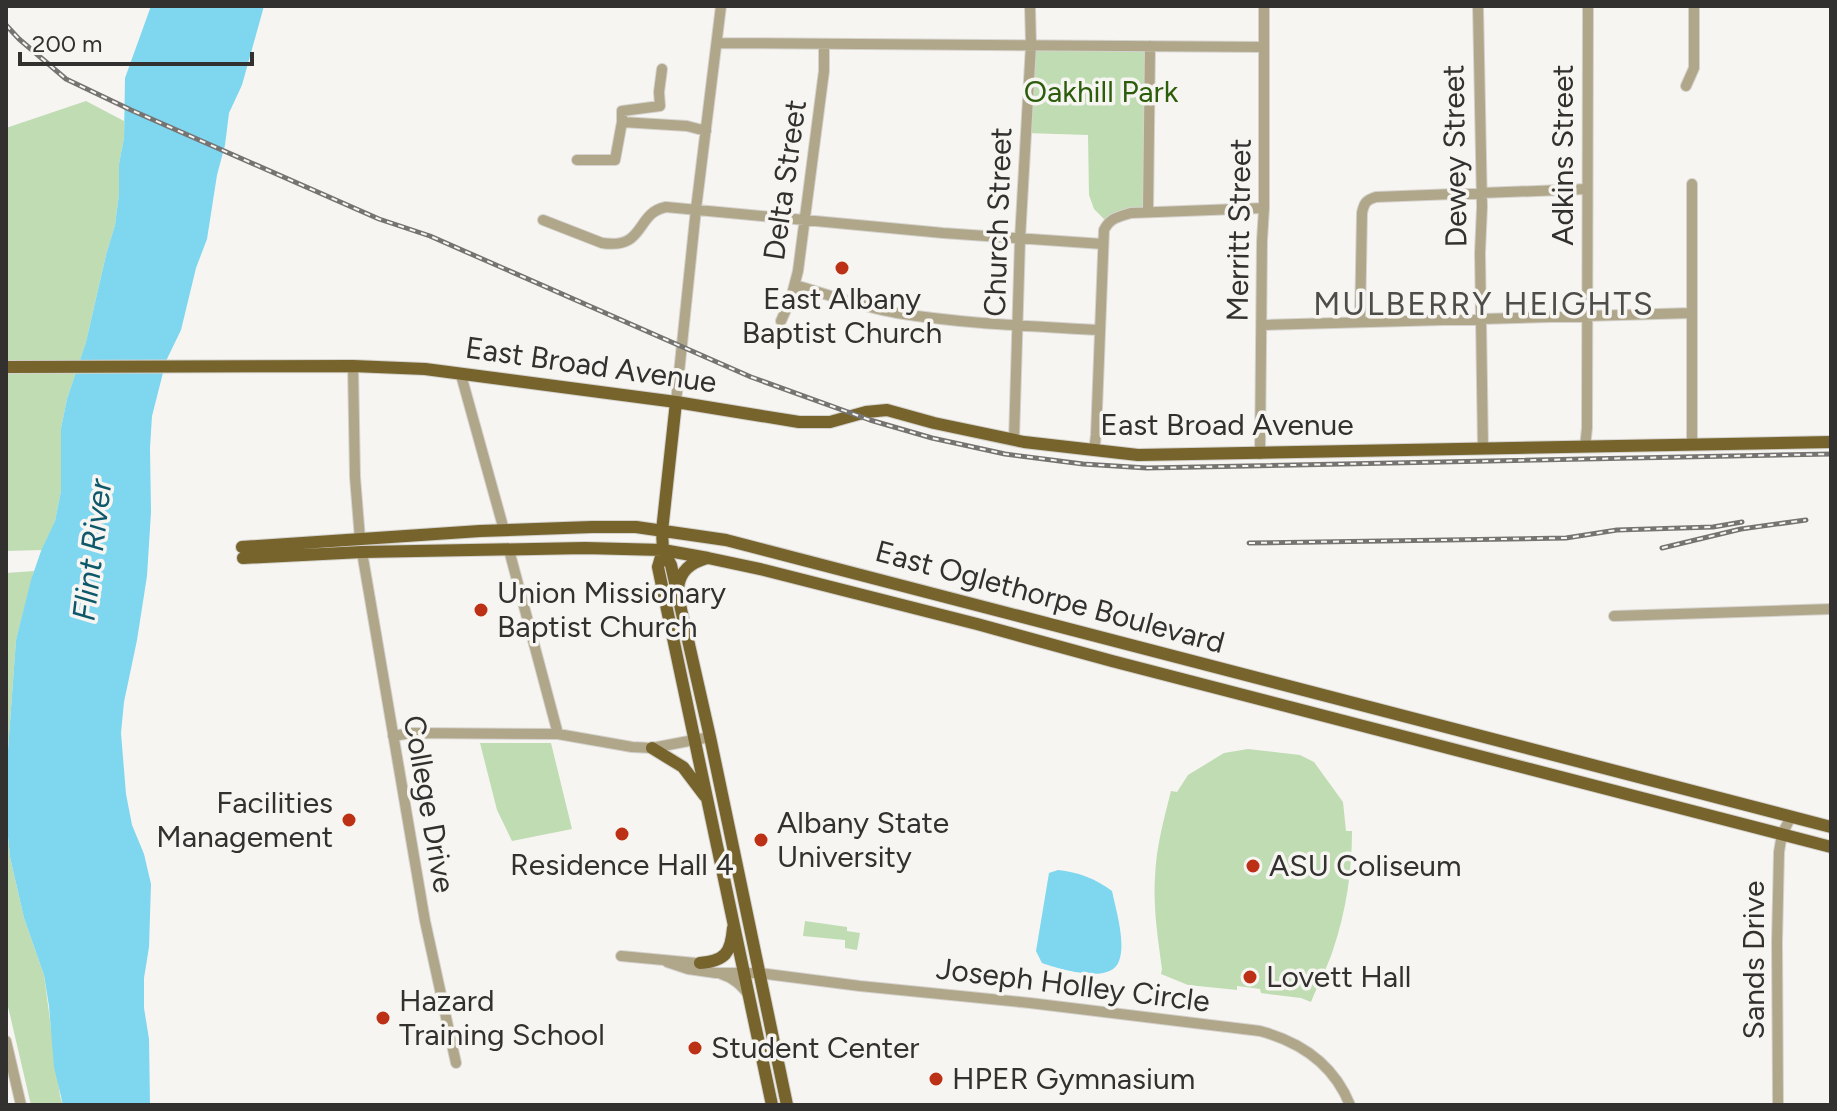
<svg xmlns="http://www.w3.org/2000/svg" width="1837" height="1111" font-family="Figtree,sans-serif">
  <rect width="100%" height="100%" fill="#f7f5f1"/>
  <path fill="#bfdcb3" d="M1031 46 1149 47 1147 210 1106 221 1094 209 1089 195 1088 135 1026 133Z
    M86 101 124 121V138L119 164V194L115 225 106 255 86 342 67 399 61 428V491L55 521 42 550 6 551V128Z
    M34 571 16 640 7 764V826L10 857 24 918 44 975 60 1096 63 1105H31L6 998V573Z
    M480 743H551L572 829 512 841 497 810Z
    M1248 749 1300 755 1314 762 1343 802 1346 831H1352C1352 871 1346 912 1333 950 1327 968 1318 985 1311 1002L1301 998 1261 993 1260 989 1237 986V990L1188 985 1161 974 1162 969C1158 939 1153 908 1155 877 1156 847 1164 819 1171 791L1177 792 1188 775 1224 753Z
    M805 921 847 927V931L860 933 857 950 845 948V940L803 936Z"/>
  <path fill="#7ed6ef" d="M151 6H264L242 85 229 113 225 145 217 175 207 239 196 268 181 330 166 361 152 416 150 448 151 512 147 576 137 640 124 702 121 733 126 794 132 825 144 854 151 884 149 947 144 978V1008L149 1039 150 1105H63L54 1067 49 1006 44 975 24 918 10 857 7 826V764L16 640 31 580 41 551 55 521 61 491V428L67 399 86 342 106 255 115 225 119 194V164L124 138 125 78Z
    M1058 870C1078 872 1096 879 1112 891 1116 910 1126 943 1119 961 1111 985 1059 969 1042 963L1036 951 1049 873Z"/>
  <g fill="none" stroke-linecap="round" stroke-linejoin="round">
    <defs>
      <path id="minor" d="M1478 6 1482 207 1480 253 1483 449
        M717 43 1264 47
        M1686 86 1694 68V6
        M622 122 687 126 706 131
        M577 160H615L622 122V111L660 106 659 92 662 69
        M1692 184V445
        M1148 212 1150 46
        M543 220 602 243C646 250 635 213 666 207L943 233 1103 244
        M795 285C829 295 862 307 897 313 964 324 1033 326 1100 330
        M781 321 791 298 798 271 824 71V44
        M1360 322 1362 213C1364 203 1366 200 1376 197L1587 189
        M1262 325 1692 313
        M353 366 355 477 360 539
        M461 375 504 530
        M676 402 696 209 721 6
        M1014 440 1020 239 1031 45 1030 6
        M1585 447 1587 428 1588 6
        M1094 451 1096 435 1104 230C1110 218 1118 217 1131 213L1264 208
        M1260 454 1262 241 1264 208V6
        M509 550 558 734
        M362 552 425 921 456 1063
        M1614 616 1831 609
        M393 736 411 733 558 734 632 747 652 748 710 737
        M621 956 706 964
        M667 962 688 969 716 973H759L860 986 1030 1003 1260 1031C1301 1042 1334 1065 1350 1105
        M721 974C734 978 741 985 749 995
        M6 1041 21 1105
        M1778 1105 1777 942 1779 852 1782 834 1791 817"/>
      <path id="major" d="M6 367 353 366 425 369 676 402 799 422H830L866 412 887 410 934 423 1024 442 1138 455 1831 442
        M676 402 662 531 663 550 658 567 772 1105
        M242 547 480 531 592 527H636L726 540 1831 827
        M663 550 671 565 710 737 787 1105
        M243 558 362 552 585 548 663 550 708 558 764 570 977 624 1112 661 1831 847
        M678 588C680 571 690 563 707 558
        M652 748 683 767 705 796
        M700 963C725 961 731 953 733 928"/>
    </defs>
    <use href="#minor" stroke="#d4d2ce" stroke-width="12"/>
    <use href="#major" stroke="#d4d2ce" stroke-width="14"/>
    <use href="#minor" stroke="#b0a689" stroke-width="10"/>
    <use href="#major" stroke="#76642c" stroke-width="12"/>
    <defs>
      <path id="rail" d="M6 25 19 39 66 79 131 110 379 219 430 236 751 377 870 420 932 438 1005 454 1083 464 1147 468 1831 454
        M1249 543 1566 538 1617 530 1713 527 1742 522
        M1662 548 1741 529 1806 520"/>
    </defs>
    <use href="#rail" stroke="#767472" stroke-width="5"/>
    <use href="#rail" stroke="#f7f5f1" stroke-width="2" stroke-dasharray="6" stroke-linecap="butt"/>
  </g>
  <g fill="#bc3116" stroke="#f7f5f1" stroke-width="3">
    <circle cx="842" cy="268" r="8"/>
    <circle cx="481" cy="610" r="8"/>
    <circle cx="349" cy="820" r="8"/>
    <circle cx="622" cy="834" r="8"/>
    <circle cx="761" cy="840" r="8"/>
    <circle cx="1253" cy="866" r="8"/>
    <circle cx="1250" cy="977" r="8"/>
    <circle cx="383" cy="1018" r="8"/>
    <circle cx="695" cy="1048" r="8"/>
    <circle cx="936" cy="1079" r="8"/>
  </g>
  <g text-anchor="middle" stroke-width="7" stroke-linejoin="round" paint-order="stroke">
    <g font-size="30" fill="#2b5d0b" stroke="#f7f5f1">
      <text x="1101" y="102">Oakhill Park</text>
    </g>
    <g font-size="30" fill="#323130" stroke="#f7f5f1">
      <text transform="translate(1563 155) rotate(-90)" y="10">Adkins Street</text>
      <text transform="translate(1455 156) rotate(-91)" y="10">Dewey Street</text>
      <text transform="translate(785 180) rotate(-82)" y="10">Delta Street</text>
      <text transform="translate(998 222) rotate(-88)" y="10">Church Street</text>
      <text transform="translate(1239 230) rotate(-89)" y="10">Merritt Street</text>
      <text transform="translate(591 365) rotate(8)" y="10">East Broad Avenue</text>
      <text x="1227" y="435">East Broad Avenue</text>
      <text transform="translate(1050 597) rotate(15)" y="10">East Oglethorpe Boulevard</text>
      <text transform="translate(429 804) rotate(80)" y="10">College Drive</text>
      <text transform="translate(1754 960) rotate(-90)" y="10">Sands Drive</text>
      <text transform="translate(1073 985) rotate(7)" y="10">Joseph Holley Circle</text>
    </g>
    <g font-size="30" fill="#323130" stroke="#f7f5f1" text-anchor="start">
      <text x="842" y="309" text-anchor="middle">East Albany<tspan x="842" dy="34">Baptist Church</tspan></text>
      <text x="497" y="603">Union Missionary<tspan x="497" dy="34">Baptist Church</tspan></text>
      <text x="333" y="813" text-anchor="end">Facilities<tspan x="333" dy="34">Management</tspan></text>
      <text x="777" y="833">Albany State<tspan x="777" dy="34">University</tspan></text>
      <text x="622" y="875" text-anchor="middle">Residence Hall 4</text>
      <text x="1269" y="876">ASU Coliseum</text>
      <text x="1266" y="987">Lovett Hall</text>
      <text x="399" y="1011">Hazard<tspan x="399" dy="34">Training School</tspan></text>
      <text x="711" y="1058">Student Center</text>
      <text x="952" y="1089">HPER Gymnasium</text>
    </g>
    <g font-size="32" letter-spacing="2" fill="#4e4d49" stroke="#f7f5f1">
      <text x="1484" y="315">MULBERRY HEIGHTS</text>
    </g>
    <g font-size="32" font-style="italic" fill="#0d596b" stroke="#f7f5f1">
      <text transform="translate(92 550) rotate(-83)" y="11">Flint River</text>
    </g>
  </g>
  <rect width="1837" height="1111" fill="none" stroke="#323130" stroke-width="16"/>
  <path d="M20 52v12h232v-12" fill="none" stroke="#323130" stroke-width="4"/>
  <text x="32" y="52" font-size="24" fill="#323130" stroke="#f7f5f1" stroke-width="6" paint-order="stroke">200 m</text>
</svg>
